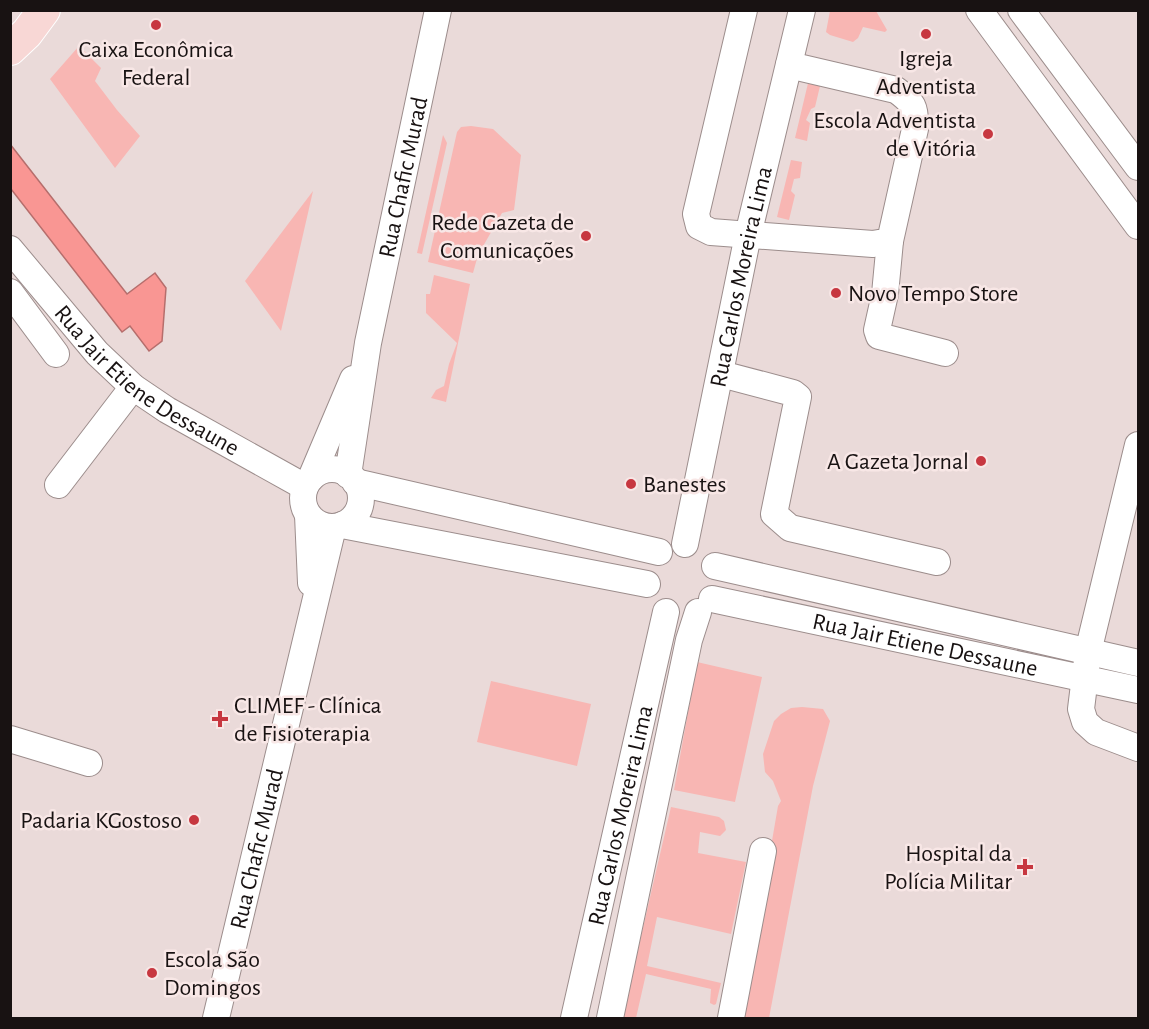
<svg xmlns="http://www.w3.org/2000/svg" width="1149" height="1029" font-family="'Alegreya Sans',sans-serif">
  <rect width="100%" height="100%" fill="#eadad9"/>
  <path fill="#f8b6b3" d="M876 11 887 30 885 32 863 27 858 38 853 42 830 35 826 32 830 11Z
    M79 46 101 68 95 81 117 110 140 136 115 168 50 79Z
    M809 79 821 82 815 107 811 109 806 120 810 123 807 141 795 138Z
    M471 126 493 129 521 155 514 210 502 213 478 255 473 273 428 262 457 132 461 127Z
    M443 135 447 143 422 254 417 253Z
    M791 160 802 162 800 178 794 179 791 191 795 195 789 220 777 217Z
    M313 191 281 331 245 281Z
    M434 275 470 284 446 402 431 398 436 390 444 386 449 364 457 343 426 313V294H430Z
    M697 662 762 677 735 802 674 790Z
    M491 681 591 704 577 766 477 742Z
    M802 707 823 709 830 721 813 786 769 1018H735L768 864 778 806 781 801 773 781 765 772 763 754 774 721 781 714 791 708Z
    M671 807 719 817 724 821 726 830 720 836 700 832 698 853 746 862 731 934 657 917 647 966 721 983 716 1004 714 1005 710 1003 711 989 646 974 636 1018H622Z"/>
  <path fill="#f99693" stroke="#b66e6c" stroke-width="1.5" d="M10 144 127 294 155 273 166 288 162 341 149 351 130 326 122 332 11 189Z"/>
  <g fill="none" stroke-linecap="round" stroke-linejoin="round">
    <defs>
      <g id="minor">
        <path d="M744 10 696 214 699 226 711 232 873 244 890 241 915 129C916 107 913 102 896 90L789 65"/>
        <path d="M979 10 1138 226"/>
        <path d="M1021 10 1138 167"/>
        <path d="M890 241 885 294 877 330 879 336 945 353"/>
        <path id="s1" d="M10 249 97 353 133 387 167 410 305 487"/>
        <path d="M10 292 56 354"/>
        <path d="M721 374 793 393 798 397 774 514 790 528 937 562"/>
        <path d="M1138 445 1088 652 1081 709 1085 722 1096 732 1138 748"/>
        <circle cx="332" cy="498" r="29"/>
        <path id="s2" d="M348 475 368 343 438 10"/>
        <path d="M311 478 353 379"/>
        <path d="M355 482 659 552"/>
        <path d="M58 485 133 387"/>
        <path d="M308 515 311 583"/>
        <path d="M342 525 647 584"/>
        <path id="s3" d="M685 544 748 235 802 10"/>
        <path d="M715 566 1138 663"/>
        <path id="s4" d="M712 599 1138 690"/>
        <path d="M10 739 89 763"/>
        <path id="s5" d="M216 1018 333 527"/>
        <path id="s6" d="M574 1018 666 612"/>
        <path d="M610 1018 689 640 698 612"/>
        <path d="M731 1018 763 851"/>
      </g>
      <path id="major" d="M10 49 27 33 44 10"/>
    </defs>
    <use href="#minor" stroke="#9c8d8c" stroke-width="28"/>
    <use href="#major" stroke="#fff" stroke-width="34"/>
    <use href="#minor" stroke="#fff" stroke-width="26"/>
    <use href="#major" stroke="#f8d7d5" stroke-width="32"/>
  </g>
  <g fill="#c73740" stroke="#f8e7e6" stroke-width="2">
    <circle cx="156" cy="25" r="6"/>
    <circle cx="926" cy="34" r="6"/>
    <circle cx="988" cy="134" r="6"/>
    <circle cx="586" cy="236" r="6"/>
    <circle cx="836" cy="293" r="6"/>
    <circle cx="981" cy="461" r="6"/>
    <circle cx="631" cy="484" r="6"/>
    <path d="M217 710h6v6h6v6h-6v6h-6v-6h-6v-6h6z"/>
    <circle cx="194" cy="820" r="6"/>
    <path d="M1022 858h6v6h6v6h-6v6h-6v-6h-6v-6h6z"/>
    <circle cx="152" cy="973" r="6"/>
  </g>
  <g text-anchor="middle" stroke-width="5" stroke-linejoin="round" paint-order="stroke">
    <g font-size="24" fill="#181212" stroke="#f8e7e6" text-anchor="end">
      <text x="156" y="57" text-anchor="middle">Caixa Econômica<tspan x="156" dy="28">Federal</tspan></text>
      <text x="926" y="66" text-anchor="middle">Igreja<tspan x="926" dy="28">Adventista</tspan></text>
      <text x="976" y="128">Escola Adventista<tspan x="976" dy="28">de Vitória</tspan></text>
      <text x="574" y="230">Rede Gazeta de<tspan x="574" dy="28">Comunicações</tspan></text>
      <text x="848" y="301" text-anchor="start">Novo Tempo Store</text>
      <text x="969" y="469">A Gazeta Jornal</text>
      <text x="643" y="492" text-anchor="start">Banestes</text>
      <text x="234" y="713" text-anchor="start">CLIMEF - Clínica<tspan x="234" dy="28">de Fisioterapia</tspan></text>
      <text x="182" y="828">Padaria KGostoso</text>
      <text x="1012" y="861">Hospital da<tspan x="1012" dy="28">Polícia Militar</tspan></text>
      <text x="164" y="967" text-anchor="start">Escola São<tspan x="164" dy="28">Domingos</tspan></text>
    </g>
    <g font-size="24" fill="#181212" stroke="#f8e7e6">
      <text dy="8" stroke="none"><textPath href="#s2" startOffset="303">Rua Chafic Murad</textPath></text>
      <text dy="8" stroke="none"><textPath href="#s3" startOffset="273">Rua Carlos Moreira Lima</textPath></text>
      <text dy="8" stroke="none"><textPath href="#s1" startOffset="192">Rua Jair Etiene Dessaune</textPath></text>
      <text dy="8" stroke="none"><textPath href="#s4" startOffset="218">Rua Jair Etiene Dessaune</textPath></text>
      <text dy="8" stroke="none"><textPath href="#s6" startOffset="208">Rua Carlos Moreira Lima</textPath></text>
      <text dy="8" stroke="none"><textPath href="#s5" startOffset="174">Rua Chafic Murad</textPath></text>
    </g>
  </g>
  <rect width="1149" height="1029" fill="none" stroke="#181212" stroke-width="24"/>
</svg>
